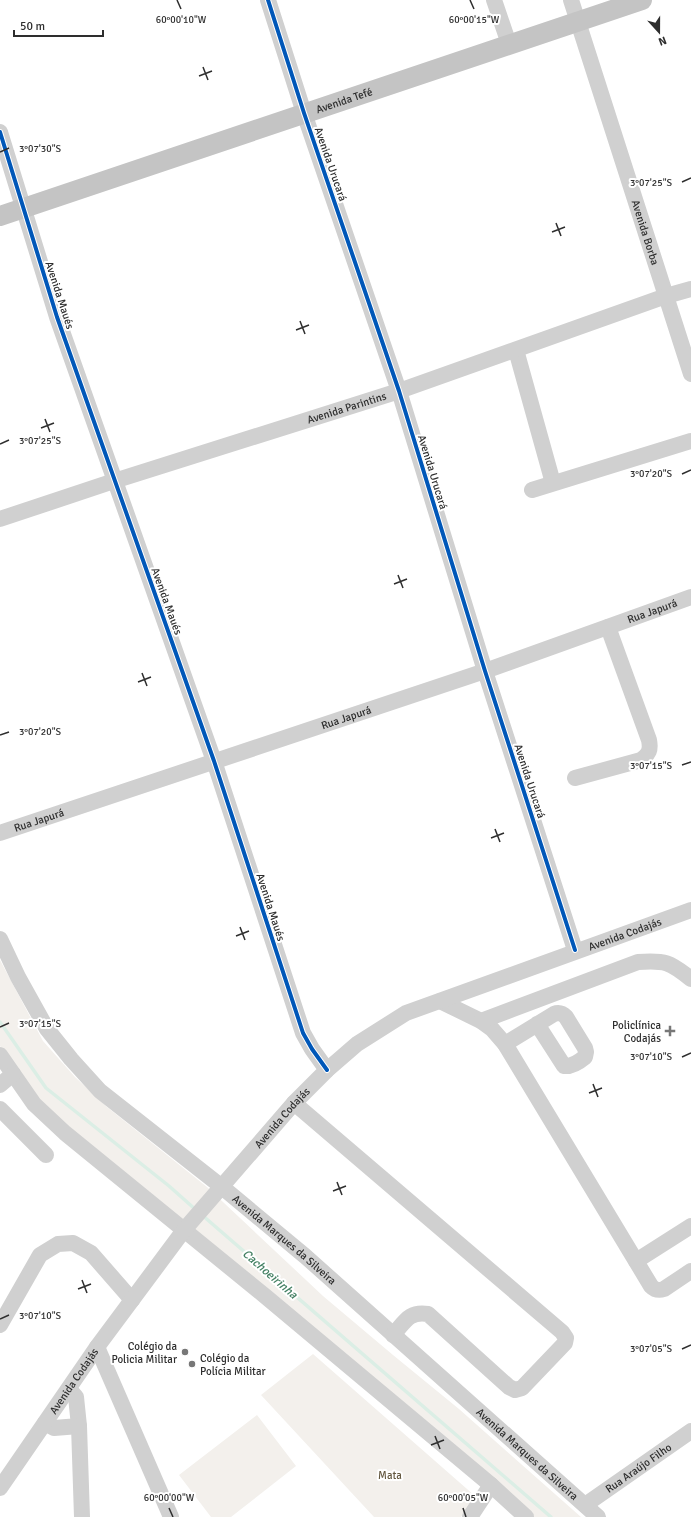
<svg xmlns="http://www.w3.org/2000/svg" width="691" height="1517" font-family="Signika,sans-serif">
  <rect width="100%" height="100%" fill="#fff"/>
  <path fill="#f3f0ec" d="M0 960 43 1041 75 1077 107 1107 207 1187 323 1296 393 1355 459 1409 581 1517H524L38 1104 0 1046Z
    M313 1354 475 1496 461 1517H374L261 1395Z
    M257 1415 296 1466 231 1517H211L179 1475Z"/>
  <g fill="none" stroke-linecap="round" stroke-linejoin="round">
    <path stroke="#dbeee5" stroke-width="3.5" d="M0 1022 46 1088 169 1186 196 1210
      M202 1215 551 1517"/>
    <g stroke="#d0d0d0" stroke-width="16">
      <path d="M268 0 304 113 399 391 485 671 575 950"/>
      <path d="M494 0 509 44"/>
      <path id="s1" d="M571 0 691 374"/>
      <path d="M0 132 57 317 214 761 303 1033 312 1049 327 1070"/>
      <path d="M516 350 553 483"/>
      <path d="M532 490 691 441"/>
      <path id="s2" d="M0 519 114 481 399 391 666 296 691 289"/>
      <path d="M575 778 641 760C649 754 651 750 649 740L608 627"/>
      <path id="s3" d="M0 833 485 671 691 597"/>
      <path id="s4" d="M0 939 18 977 47 1029 71 1059 100 1091 222 1187 305 1256 598 1517"/>
      <path d="M440 1001 481 1021 492 1029 505 1044 651 1286C655 1290 658 1291 664 1289L691 1271"/>
      <path d="M481 1021 638 962C665 960 670 962 691 979"/>
      <path d="M505 1044 554 1014C559 1012 562 1013 566 1017L585 1048 586 1052 585 1057C579 1062 572 1067 564 1066L537 1024"/>
      <path d="M0 1055 34 1104 65 1133 265 1296 491 1485 526 1517"/>
      <path d="M0 1085 13 1074"/>
      <path d="M294 1103 562 1332 566 1338 565 1343 522 1388 515 1390 509 1387 428 1314C408 1311 405 1322 393 1335"/>
      <path d="M0 1109 46 1155"/>
      <path d="M636 1261 691 1226"/>
      <path d="M0 1325 40 1255 58 1244 73 1243 91 1253 132 1300"/>
      <path d="M97 1347 171 1517"/>
      <path d="M45 1423 54 1428 79 1426 76 1397 69 1389"/>
      <path d="M79 1426 82 1517"/>
      <path id="s5" d="M0 1488 97 1347 184 1230 294 1103 327 1070 357 1044 406 1013 691 910"/>
      <path id="s6" d="M585 1505 691 1431"/>
      <path d="M470 1517 491 1485"/>
    </g>
    <path stroke="#c4c4c4" stroke-width="20" id="s7" d="M0 216 642 0"/>
    <defs>
      <path id="cycleway" d="M268 0 304 113 399 391 485 671 575 950
        M0 132 57 317 214 761 303 1033 312 1049 327 1070"/>
    </defs>
    <use href="#cycleway" stroke="#fff" stroke-width="6"/>
    <use href="#cycleway" stroke="#0057b8" stroke-width="4"/>
  </g>
  <path fill="none" stroke="#2e2e2e" stroke-width="1.5" d="M177 0 181 9M470 0 474 9M203 67 208 80M199 76 212 71M0 152 9 148M682 182 691 178M556 223 561 236M552 232 565 227M300 321 305 334M296 330 309 325M45 419 50 432M41 428 54 423M0 444 9 440M682 474 691 470M398 575 403 588M394 584 407 579M142 673 147 686M138 682 151 677M0 735 9 732M682 765 691 762M495 829 500 842M491 838 504 833M240 927 245 940M236 936 249 931M0 1027 9 1023M682 1057 691 1053M593 1084 598 1097M589 1093 602 1088M337 1182 342 1195M333 1191 346 1186M82 1280 87 1293M78 1289 91 1284M0 1319 9 1315M682 1349 691 1345M435 1436 440 1449M431 1445 444 1440M169 1508 173 1517M463 1508 466 1517"/>
  <g fill="#777" stroke="#fff" stroke-width="1.5">
    <path d="M668 1025h4v4h4v4h-4v4h-4v-4h-4v-4h4z"/>
    <circle cx="185" cy="1352" r="4"/>
    <circle cx="192" cy="1364" r="4"/>
  </g>
  <g text-anchor="middle" stroke-width="4" stroke-linejoin="round" paint-order="stroke">
    <g font-size="11" fill="#2e2e2e" stroke="#fff">
      <text dy="4" stroke="none"><textPath href="#s7" startOffset="363">Avenida Tefé</textPath></text>
      <text transform="translate(331 164) rotate(71)" y="4">Avenida Urucará</text>
      <text dy="4" stroke="none"><textPath href="#s1" startOffset="244">Avenida Borba</textPath></text>
      <text transform="translate(60 295) rotate(72)" y="4">Avenida Maués</text>
      <text dy="4" stroke="none"><textPath href="#s2" startOffset="364">Avenida Parintins</textPath></text>
      <text transform="translate(433 472) rotate(73)" y="4">Avenida Urucará</text>
      <text transform="translate(167 601) rotate(70)" y="4">Avenida Maués</text>
      <text dy="4" stroke="none"><textPath href="#s3" startOffset="689">Rua Japurá</textPath></text>
      <text dy="4" stroke="none"><textPath href="#s3" startOffset="365">Rua Japurá</textPath></text>
      <text transform="translate(530 781) rotate(72)" y="4">Avenida Urucará</text>
      <text dy="4" stroke="none"><textPath href="#s3" startOffset="41">Rua Japurá</textPath></text>
      <text transform="translate(271 907) rotate(72)" y="4">Avenida Maués</text>
      <text dy="4" stroke="none"><textPath href="#s5" startOffset="862">Avenida Codajás</textPath></text>
      <text dy="4" stroke="none"><textPath href="#s5" startOffset="466">Avenida Codajás</textPath></text>
      <text dy="4" stroke="none"><textPath href="#s4" startOffset="420">Avenida Marques da Silveira</textPath></text>
      <text dy="4" stroke="none"><textPath href="#s5" startOffset="130">Avenida Codajás</textPath></text>
      <text dy="4" stroke="none"><textPath href="#s4" startOffset="744">Avenida Marques da Silveira</textPath></text>
      <text dy="4" stroke="none"><textPath href="#s6" startOffset="65">Rua Araújo Filho</textPath></text>
    </g>
    <g font-size="11" fill="#2e2e2e" stroke="#fff" text-anchor="end">
      <text x="661" y="1029">Policlínica<tspan x="661" dy="13">Codajás</tspan></text>
      <text x="177" y="1350">Colégio da<tspan x="177" dy="13">Policia Militar</tspan></text>
      <text x="200" y="1362" text-anchor="start">Colégio da<tspan x="200" dy="13">Polícia Militar</tspan></text>
    </g>
    <g font-size="11" fill="#645840" stroke="#fff">
      <text x="390" y="1479">Mata</text>
    </g>
    <g font-size="12" font-style="italic" fill="#438063" stroke="#fff">
      <text transform="translate(270 1274) rotate(41)" y="4">Cachoeirinha</text>
    </g>
  </g>
  <g font-size="10" text-anchor="middle" fill="#2e2e2e" stroke="#fff" stroke-width="4" stroke-linejoin="round" paint-order="stroke">
    <text x="181" y="23">60°00'10"W</text>
    <text x="474" y="23">60°00'15"W</text>
    <text x="40" y="152">3°07'30"S</text>
    <text x="651" y="186">3°07'25"S</text>
    <text x="40" y="444">3°07'25"S</text>
    <text x="651" y="477">3°07'20"S</text>
    <text x="40" y="735">3°07'20"S</text>
    <text x="651" y="769">3°07'15"S</text>
    <text x="40" y="1027">3°07'15"S</text>
    <text x="651" y="1060">3°07'10"S</text>
    <text x="40" y="1319">3°07'10"S</text>
    <text x="651" y="1352">3°07'05"S</text>
    <text x="169" y="1501">60°00'00"W</text>
    <text x="463" y="1501">60°00'05"W</text>
  </g>
  <g transform="translate(659 32) rotate(159)" stroke="#ffffff" stroke-width="3" paint-order="stroke">
  <path d="M0-3L7 15L0 10L-7 15Z" fill="#2e2e2e"/>
  <text y="-6" font-size="11" font-weight="bold" text-anchor="middle" fill="#2e2e2e">N</text>
  </g>
  <path d="M14 30v6h89v-6" fill="none" stroke="#2e2e2e" stroke-width="2"/>
  <text x="20" y="30" font-size="12" fill="#2e2e2e" stroke="#ffffff" stroke-width="3" paint-order="stroke">50 m</text>
</svg>
